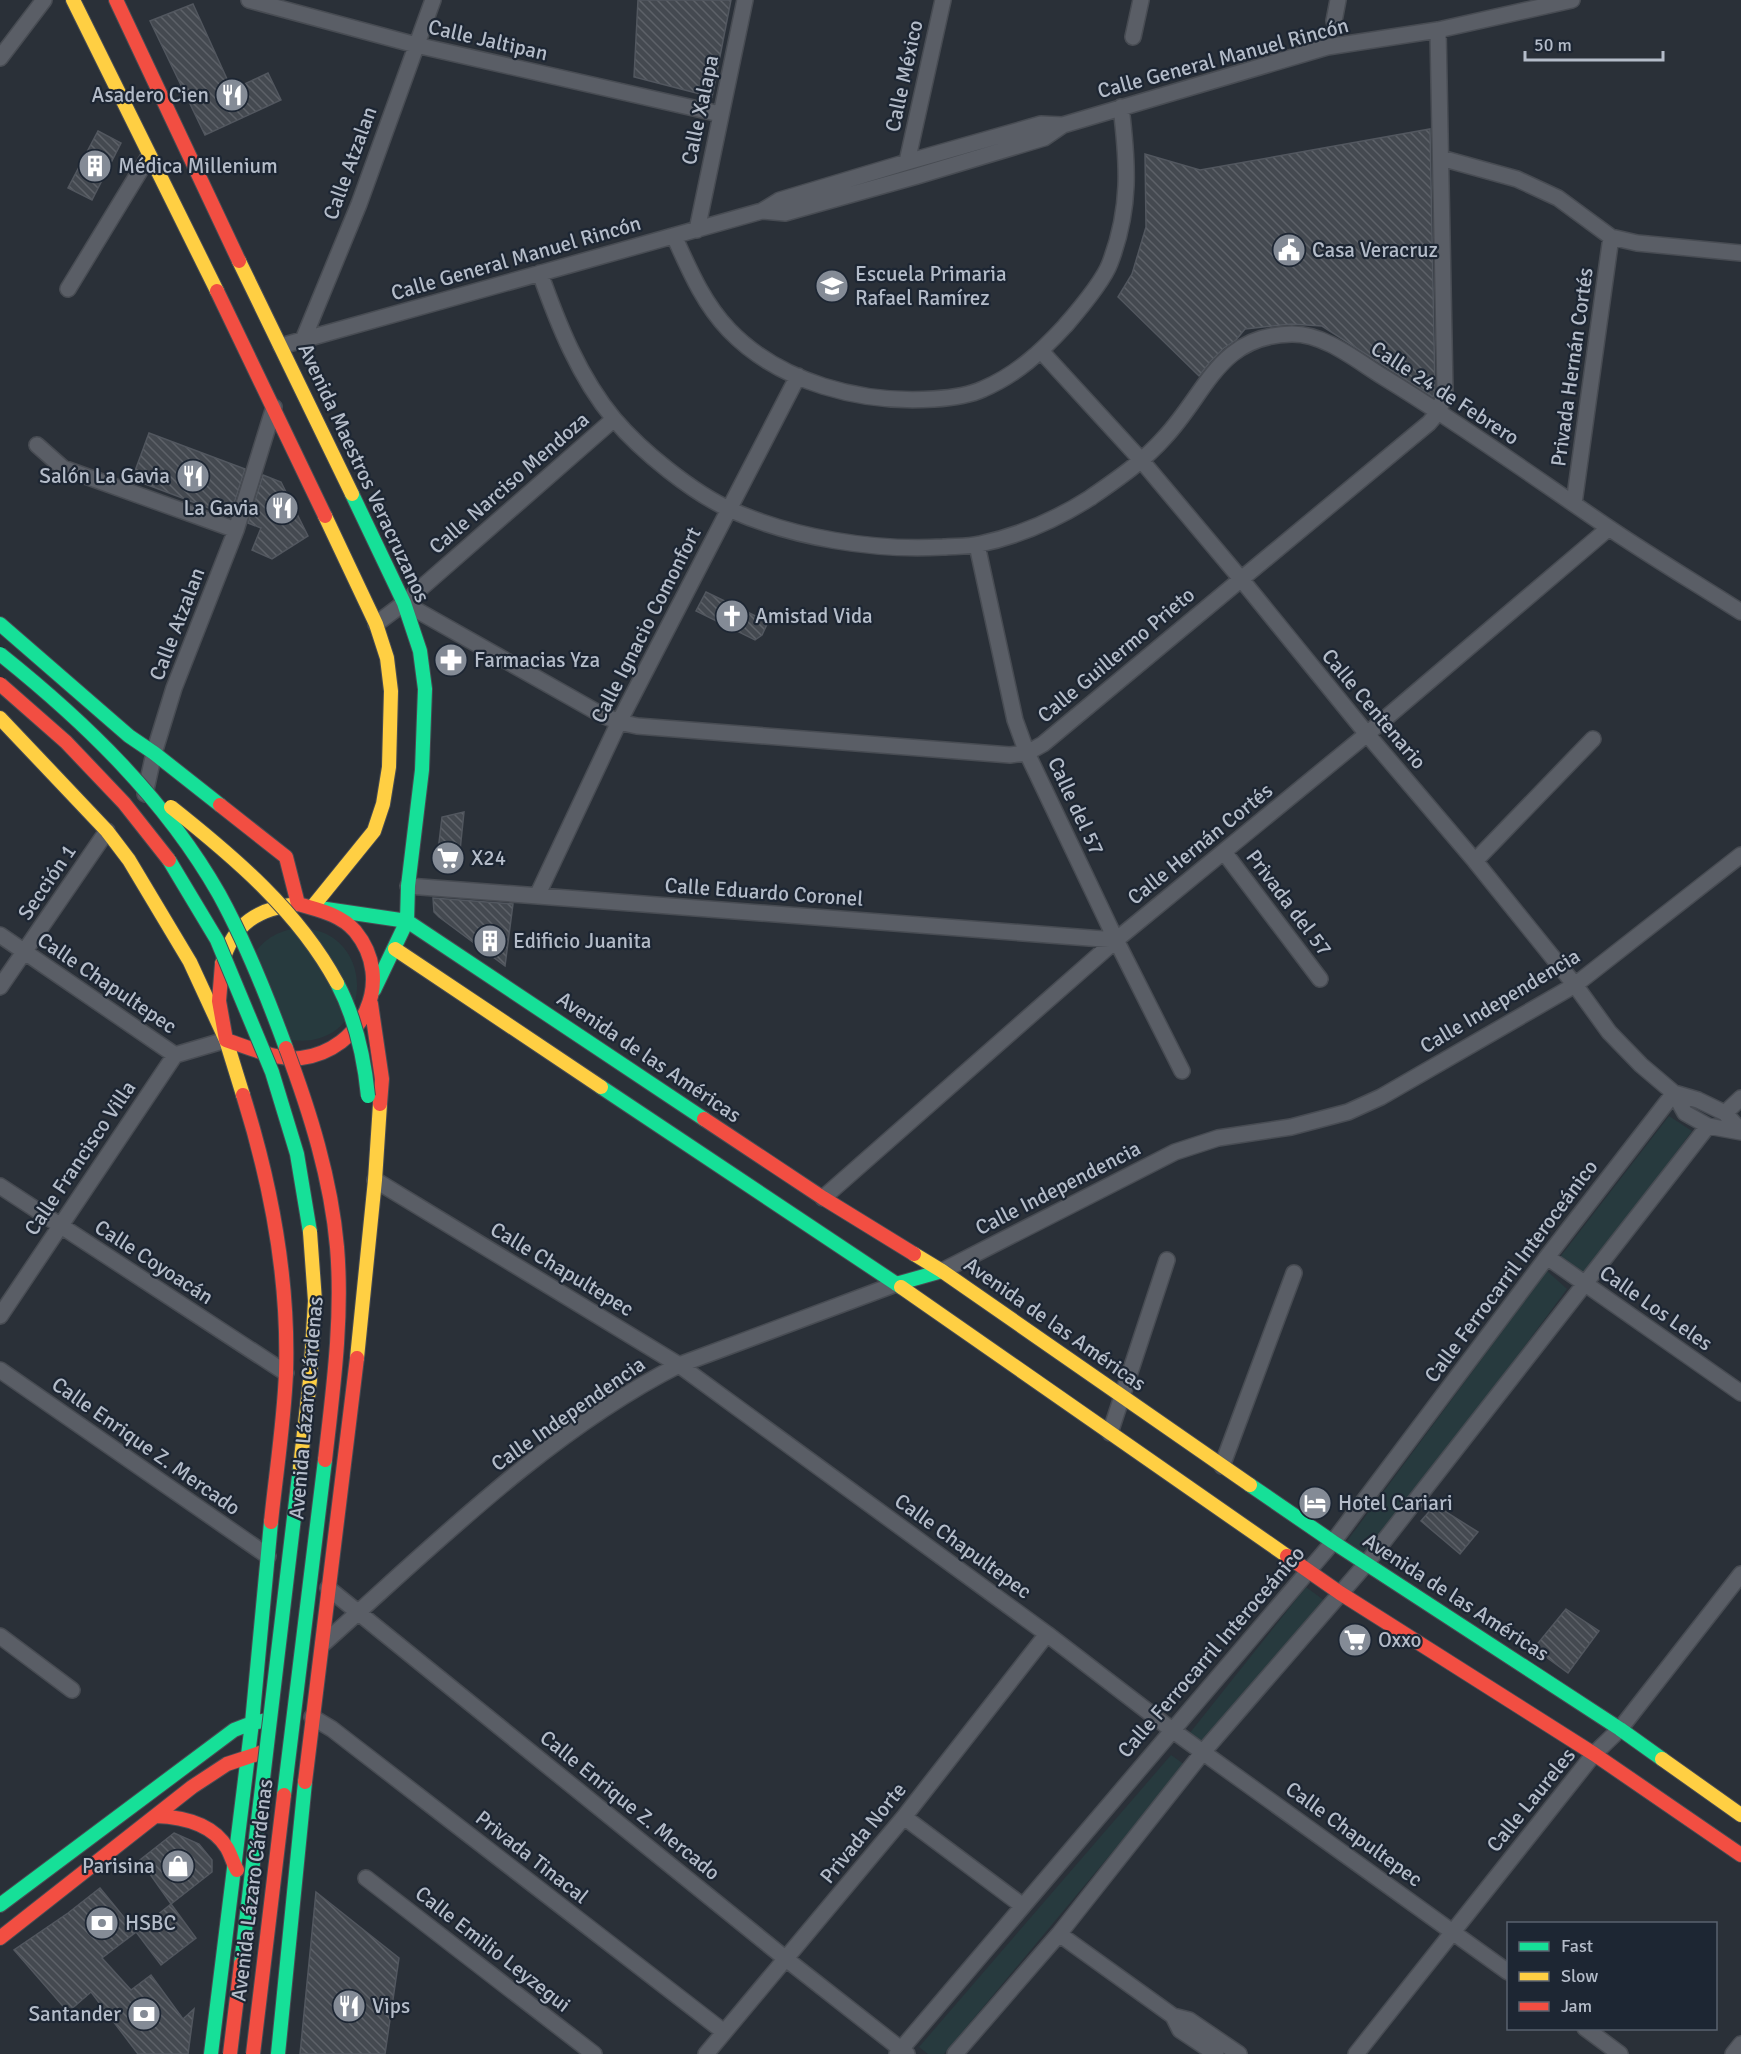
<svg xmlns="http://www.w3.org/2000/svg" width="1741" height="2054" font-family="Signika,sans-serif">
  <defs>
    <pattern id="building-back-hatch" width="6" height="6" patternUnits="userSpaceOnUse" patternTransform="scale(1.5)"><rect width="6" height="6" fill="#444950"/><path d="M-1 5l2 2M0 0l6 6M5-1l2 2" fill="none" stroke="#5d6168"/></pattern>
  </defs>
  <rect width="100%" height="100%" fill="#2a3038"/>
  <path fill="#273a3e" d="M295 928C307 929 319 929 330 936 369 959 366 1024 320 1038 307 1042 297 1041 284 1039L249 960C263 941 271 934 295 928Z
    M1669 1116 1692 1131 1585 1276 1560 1257Z
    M1547 1271 1567 1289 1368 1557 1347 1541Z
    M1306 1587 1329 1604 1213 1752 1189 1734Z
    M1171 1755 1185 1765 944 2054H928L919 2047Z"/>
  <path fill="url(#building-back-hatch)" stroke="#52575f" stroke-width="1.5" d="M638 0H731L712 97 634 77Z
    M193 4 232 90 268 73 281 100 205 135 150 21Z
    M1430 129 1435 391 1433 397 1322 326 1291 324 1245 329 1236 340 1224 348 1210 362 1199 376 1118 297 1132 274 1146 227 1145 154 1200 170Z
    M98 131 121 143 92 200 68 188Z
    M149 433 245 469 230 516 132 479Z
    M263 475 281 482 308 536 272 559 252 550 261 528 248 523Z
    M706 592 768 622 762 635 755 640 696 611Z
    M464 812 458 870 436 868 442 817Z
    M433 898 513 904 505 966 439 917 434 912Z
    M1435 1505 1478 1532 1460 1554 1421 1521Z
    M1566 1609 1599 1631 1568 1673 1534 1648Z
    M174 1833 199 1844 212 1860V1872L171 1904 140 1860Z
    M100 1888 136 1932 102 1958 131 1990 151 1975 183 2019 194 2009 188 2054H138L91 1992 68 2012 14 1950 68 1913Z
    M316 1892 399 1958 385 2054H300Z
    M171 1904 196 1938 161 1965 136 1932Z"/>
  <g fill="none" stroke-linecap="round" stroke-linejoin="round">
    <defs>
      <path id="street" d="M249 0 416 45 720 114
        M1334 21 1338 0
        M1133 37 1141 0
        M0 58 44 0
        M1441 158 1517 179 1558 198 1611 237 1637 243 1741 253
        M907 162 943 0
        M762 211 785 213 917 176 1044 138 1063 125 1327 47 1438 30 1572 0
        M697 230 745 0
        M674 236C689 269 703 303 729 330 780 383 862 404 934 399 950 398 968 396 983 389 1016 375 1041 352 1065 326 1078 311 1103 282 1110 263 1131 208 1128 164 1121 107
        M540 273C558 324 579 377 614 419 641 451 693 493 731 510 794 538 874 551 943 547 955 546 968 547 980 544 1018 536 1057 519 1090 498 1116 480 1144 461 1165 437 1207 392 1219 335 1292 334 1326 334 1357 361 1385 378 1462 425 1534 477 1609 528 1652 557 1697 584 1741 612
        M68 289 149 156
        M303 340 359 204 433 0
        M281 346 762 211 780 200 907 162 1041 124 1063 125
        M1041 351 1141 460 1241 579 1367 734 1475 861 1575 985 1609 1032 1641 1065 1674 1093 1685 1113 1708 1126 1741 1132
        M37 445 63 468 236 530
        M1574 503 1611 237
        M977 545 1015 720 1027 753 1116 940 1182 1071
        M404 603 602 715 619 722 637 726 1010 755 1027 753 1043 744 1429 423 1439 411 1445 392 1438 30
        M376 624 404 603 614 419
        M145 794 154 753 174 688 236 530 274 407
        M1224 852 1320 979
        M1475 861 1593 739
        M408 886 1116 940
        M537 896 619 722 798 376
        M0 935 175 1055 226 1040
        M0 987 107 831
        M1674 1093 1698 1100 1725 1113 1741 1131
        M1725 1113 1741 1098
        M375 1180 679 1365 1047 1634 1172 1730 1508 1972
        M0 1186 286 1373
        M823 1198 1116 940 1367 734 1609 528
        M1547 1257 1741 1393
        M942 1271 1175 1152 1218 1138 1291 1127 1348 1112 1381 1097 1575 985 1741 855
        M0 1316 175 1055
        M0 1370 268 1556
        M1110 1433 1167 1260
        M1222 1466 1294 1273
        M328 1588 786 1959 907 2054
        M0 1636 72 1690
        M323 1644C432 1547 548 1431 679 1365L896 1284
        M312 1717 332 1729 724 2032
        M904 1817 1023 1906
        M366 1878 594 2054
        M1059 1934 1173 2016 1189 2020 1239 2054
        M1173 2016 1180 2030 1216 2054
        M1585 2028 1620 2054
        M706 2054 904 1817 1047 1634
        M897 2054 1333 1542 1547 1257 1674 1093
        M955 2054 1059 1934 1203 1752 1366 1564 1708 1126
        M1356 2054 1594 1754 1620 1729 1741 1574
        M1733 2054 1741 2044"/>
      <path id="fast" d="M352 494 404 603 420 651 425 689 422 770 408 886 407 921 374 990
        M0 624 129 736 154 753 220 805
        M326 909 407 921 704 1119
        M601 1087 901 1287
        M896 1284 942 1271
        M1250 1485 1333 1542 1620 1729 1662 1759
        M0 1905 234 1730 252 1723 268 1720
        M211 2054 252 1723 271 1522
        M278 2054 305 1782"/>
      <path id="slow" d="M73 0 217 291
        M239 261 352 494
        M0 718 107 831 129 860 190 962 226 1040 243 1095
        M314 905 374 831 383 804 389 767 391 691 387 658 376 624 325 516
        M395 949 601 1087
        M222 964C233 923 259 908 298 904
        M914 1254 942 1271 1250 1485
        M901 1287 1287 1556
        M357 1358 375 1180 380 1104
        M1662 1759 1741 1815"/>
      <path id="jam" d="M116 0 239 261
        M217 291 325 516
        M220 805 286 857 298 904
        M222 964 219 1001 226 1040C247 1047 279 1061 301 1058 362 1050 396 981 355 931 340 914 318 910 298 904
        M371 1004 382 1079 380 1104
        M243 1095C271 1184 289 1279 286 1373 284 1422 276 1473 271 1522
        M704 1119 823 1198 914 1254
        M1287 1556 1340 1593 1594 1754 1741 1855
        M305 1782 357 1358
        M156 1816C183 1817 212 1823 227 1848 231 1855 233 1863 237 1870
        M0 1938 192 1787 227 1764 263 1752"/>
    </defs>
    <use href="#street" stroke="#484c53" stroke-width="18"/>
    <use href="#fast" stroke="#484c53" stroke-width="16"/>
    <use href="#slow" stroke="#484c53" stroke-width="16"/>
    <use href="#jam" stroke="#484c53" stroke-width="16"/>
    <use href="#street" stroke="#5a5e66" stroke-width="15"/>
    <use href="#fast" stroke="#16e098" stroke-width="14"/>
    <use href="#slow" stroke="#ffcf43" stroke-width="14"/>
    <use href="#jam" stroke="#f24e42" stroke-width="14"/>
    <defs>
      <path id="fast-bridge" d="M0 654C85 722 165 799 219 894 246 943 267 996 286 1048
        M169 860 217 940 272 1072 297 1154 310 1232
        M337 983C356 1019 364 1056 368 1096
        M284 1795 325 1460
        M241 1964 300 1467"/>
      <path id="slow-bridge" d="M171 807C234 857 298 911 337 983
        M300 1467 310 1380 315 1301 310 1232"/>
      <path id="jam-bridge" d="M0 684 66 742 124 803 169 860
        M286 1048C310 1112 331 1179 337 1247 343 1318 333 1390 325 1460
        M230 2054 241 1964
        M253 2054 284 1795"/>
    </defs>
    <use href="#fast-bridge" stroke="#474c53" stroke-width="16" stroke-linecap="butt"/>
    <use href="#slow-bridge" stroke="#474c53" stroke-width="16" stroke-linecap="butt"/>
    <use href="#jam-bridge" stroke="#474c53" stroke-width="16" stroke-linecap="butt"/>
    <use href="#fast-bridge" stroke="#16e098" stroke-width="14"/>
    <use href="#slow-bridge" stroke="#ffcf43" stroke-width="14"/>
    <use href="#jam-bridge" stroke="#f24e42" stroke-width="14"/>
  </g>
  <defs>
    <symbol id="restaurant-disc" viewBox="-11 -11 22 22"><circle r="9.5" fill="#848b96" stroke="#1d2633"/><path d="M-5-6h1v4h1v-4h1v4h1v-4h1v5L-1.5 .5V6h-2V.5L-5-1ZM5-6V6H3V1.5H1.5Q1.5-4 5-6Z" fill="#fff"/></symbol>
    <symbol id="building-disc" viewBox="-11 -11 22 22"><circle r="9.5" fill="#848b96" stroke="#1d2633"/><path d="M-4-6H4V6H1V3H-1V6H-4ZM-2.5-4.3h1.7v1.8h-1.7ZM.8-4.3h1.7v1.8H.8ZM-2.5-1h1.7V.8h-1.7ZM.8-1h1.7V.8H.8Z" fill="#fff"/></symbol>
    <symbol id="civic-disc" viewBox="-11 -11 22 22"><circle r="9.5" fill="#848b96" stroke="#1d2633"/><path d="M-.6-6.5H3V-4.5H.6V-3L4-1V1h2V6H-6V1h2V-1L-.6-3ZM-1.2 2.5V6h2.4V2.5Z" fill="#fff"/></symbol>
    <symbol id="school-disc" viewBox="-11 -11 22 22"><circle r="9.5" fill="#848b96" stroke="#1d2633"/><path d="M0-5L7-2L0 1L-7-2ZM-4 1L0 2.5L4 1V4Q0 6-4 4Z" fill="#fff"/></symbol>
    <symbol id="church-disc" viewBox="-11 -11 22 22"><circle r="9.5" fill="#848b96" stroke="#1d2633"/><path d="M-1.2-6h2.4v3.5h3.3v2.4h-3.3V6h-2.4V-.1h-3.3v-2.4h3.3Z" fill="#fff"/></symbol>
    <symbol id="pharmacy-disc" viewBox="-11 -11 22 22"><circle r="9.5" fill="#848b96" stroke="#1d2633"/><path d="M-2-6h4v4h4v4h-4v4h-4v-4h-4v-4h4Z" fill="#fff"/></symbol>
    <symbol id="supermarket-disc" viewBox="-11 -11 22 22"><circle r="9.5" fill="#848b96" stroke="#1d2633"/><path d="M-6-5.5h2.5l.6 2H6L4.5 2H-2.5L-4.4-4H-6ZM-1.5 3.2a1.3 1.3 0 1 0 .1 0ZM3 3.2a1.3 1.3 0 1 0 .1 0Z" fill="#fff"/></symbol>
    <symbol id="hotel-disc" viewBox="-11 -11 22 22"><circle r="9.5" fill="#848b96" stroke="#1d2633"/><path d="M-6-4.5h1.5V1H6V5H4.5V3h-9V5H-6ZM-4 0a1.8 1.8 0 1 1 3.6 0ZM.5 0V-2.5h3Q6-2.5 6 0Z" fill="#fff"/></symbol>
    <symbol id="shop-disc" viewBox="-11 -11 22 22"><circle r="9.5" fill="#848b96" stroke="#1d2633"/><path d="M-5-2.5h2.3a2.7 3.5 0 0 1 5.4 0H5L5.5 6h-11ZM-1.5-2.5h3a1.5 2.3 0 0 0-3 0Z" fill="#fff"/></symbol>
    <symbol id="bank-disc" viewBox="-11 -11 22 22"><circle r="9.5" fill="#848b96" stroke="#1d2633"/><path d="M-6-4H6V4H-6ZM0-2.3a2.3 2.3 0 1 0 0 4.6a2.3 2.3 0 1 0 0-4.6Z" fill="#fff"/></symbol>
  </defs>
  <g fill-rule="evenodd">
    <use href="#restaurant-disc" x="213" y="76" width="38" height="38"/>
    <use href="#building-disc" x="76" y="147" width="38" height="38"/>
    <use href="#civic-disc" x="1270" y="231" width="38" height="38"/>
    <use href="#school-disc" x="813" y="267" width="38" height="38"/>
    <use href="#restaurant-disc" x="174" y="457" width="38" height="38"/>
    <use href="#restaurant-disc" x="263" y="489" width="38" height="38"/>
    <use href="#church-disc" x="713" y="597" width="38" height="38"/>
    <use href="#pharmacy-disc" x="432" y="641" width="38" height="38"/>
    <use href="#supermarket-disc" x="429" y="839" width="38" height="38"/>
    <use href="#building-disc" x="471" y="922" width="38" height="38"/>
    <use href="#hotel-disc" x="1296" y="1484" width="38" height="38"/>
    <use href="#supermarket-disc" x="1336" y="1621" width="38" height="38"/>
    <use href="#shop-disc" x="159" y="1847" width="38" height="38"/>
    <use href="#bank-disc" x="83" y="1904" width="38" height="38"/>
    <use href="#restaurant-disc" x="330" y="1987" width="38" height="38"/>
    <use href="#bank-disc" x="125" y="1995" width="38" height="38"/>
  </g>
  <g text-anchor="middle" stroke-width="4.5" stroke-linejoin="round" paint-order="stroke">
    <g font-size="21" fill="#b4bcc9" stroke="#1d2633">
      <text transform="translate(488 40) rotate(13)" y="7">Calle Jaltipan</text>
      <text transform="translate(1223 58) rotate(-15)" y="7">Calle General Manuel Rincón</text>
      <text transform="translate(904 76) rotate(-78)" y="7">Calle México</text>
      <text transform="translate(700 110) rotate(-78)" y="7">Calle Xalapa</text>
      <text transform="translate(350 163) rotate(-70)" y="7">Calle Atzalan</text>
      <text transform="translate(516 258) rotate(-16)" y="7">Calle General Manuel Rincón</text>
      <text transform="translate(1572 367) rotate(-82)" y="7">Privada Hernán Cortés</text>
      <text transform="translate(1445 393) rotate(33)" y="7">Calle 24 de Febrero</text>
      <text transform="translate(364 473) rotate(65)" y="7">Avenida Maestros Veracruzanos</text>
      <text transform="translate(509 483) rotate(-41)" y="7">Calle Narciso Mendoza</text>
      <text transform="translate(177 624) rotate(-69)" y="7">Calle Atzalan</text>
      <text transform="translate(646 625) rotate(-63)" y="7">Calle Ignacio Comonfort</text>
      <text transform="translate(1116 655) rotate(-40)" y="7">Calle Guillermo Prieto</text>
      <text transform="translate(1374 709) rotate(50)" y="7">Calle Centenario</text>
      <text transform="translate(1076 806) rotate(65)" y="7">Calle del 57</text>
      <text transform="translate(1200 844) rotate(-39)" y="7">Calle Hernán Cortés</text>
      <text transform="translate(47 882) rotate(-56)" y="7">Sección 1</text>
      <text transform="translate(764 892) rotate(4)" y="7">Calle Eduardo Coronel</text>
      <text transform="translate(1289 903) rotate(53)" y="7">Privada del 57</text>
      <text transform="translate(107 983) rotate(34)" y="7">Calle Chapultepec</text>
      <text transform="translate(1500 1001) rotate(-31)" y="7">Calle Independencia</text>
      <text transform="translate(649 1057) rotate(34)" y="7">Avenida de las Américas</text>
      <text transform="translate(80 1158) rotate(-56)" y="7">Calle Francisco Villa</text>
      <text transform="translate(1058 1188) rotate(-27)" y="7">Calle Independencia</text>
      <text transform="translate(154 1262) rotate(33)" y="7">Calle Coyoacán</text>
      <text transform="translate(562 1269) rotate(31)" y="7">Calle Chapultepec</text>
      <text transform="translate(1511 1271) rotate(-53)" y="7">Calle Ferrocarril Interoceánico</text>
      <text transform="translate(1656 1308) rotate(35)" y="7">Calle Los Leles</text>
      <text transform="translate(1055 1324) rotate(35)" y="7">Avenida de las Américas</text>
      <text transform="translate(306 1408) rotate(-85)" y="7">Avenida Lázaro Cárdenas</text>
      <text transform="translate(568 1414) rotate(-35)" y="7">Calle Independencia</text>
      <text transform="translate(146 1446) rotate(35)" y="7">Calle Enrique Z. Mercado</text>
      <text transform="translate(963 1546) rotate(36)" y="7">Calle Chapultepec</text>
      <text transform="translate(1456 1597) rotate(33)" y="7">Avenida de las Américas</text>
      <text transform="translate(1211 1652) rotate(-49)" y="7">Calle Ferrocarril Interoceánico</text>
      <text transform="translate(1531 1800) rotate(-51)" y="7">Calle Laureles</text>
      <text transform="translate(630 1805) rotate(39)" y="7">Calle Enrique Z. Mercado</text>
      <text transform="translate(863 1833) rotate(-51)" y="7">Privada Norte</text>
      <text transform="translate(1354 1834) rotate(36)" y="7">Calle Chapultepec</text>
      <text transform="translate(532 1857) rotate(38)" y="7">Privada Tinacal</text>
      <text transform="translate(252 1890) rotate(-83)" y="7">Avenida Lázaro Cárdenas</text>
      <text transform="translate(493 1949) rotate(38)" y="7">Calle Emilio Leyzegui</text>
    </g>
    <g font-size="21" fill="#b4bcc9" stroke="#1d2633" text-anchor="start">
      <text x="209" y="102" text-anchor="end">Asadero Cien</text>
      <text x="118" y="173">Médica Millenium</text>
      <text x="1312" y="257">Casa Veracruz</text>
      <text x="855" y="281">Escuela Primaria<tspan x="855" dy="24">Rafael Ramírez</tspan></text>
      <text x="170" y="483" text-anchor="end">Salón La Gavia</text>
      <text x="259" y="515" text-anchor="end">La Gavia</text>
      <text x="755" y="623">Amistad Vida</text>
      <text x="474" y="667">Farmacias Yza</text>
      <text x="471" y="865">X24</text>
      <text x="513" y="948">Edificio Juanita</text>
      <text x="1338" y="1510">Hotel Cariari</text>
      <text x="1378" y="1647">Oxxo</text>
      <text x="155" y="1873" text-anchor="end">Parisina</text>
      <text x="125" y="1930">HSBC</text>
      <text x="372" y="2013">Vips</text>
      <text x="121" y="2021" text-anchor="end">Santander</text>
    </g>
  </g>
  <rect x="1507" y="1922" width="210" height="108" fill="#1d2633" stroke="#59626f" stroke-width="1.5"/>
  <rect x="1519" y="1942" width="30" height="9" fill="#16e098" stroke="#59626f" stroke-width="1.5"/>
  <text x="1561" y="1952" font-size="18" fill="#b4bcc9">Fast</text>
  <rect x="1519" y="1972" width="30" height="9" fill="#ffcf43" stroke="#59626f" stroke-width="1.5"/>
  <text x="1561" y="1982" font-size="18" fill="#b4bcc9">Slow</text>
  <rect x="1519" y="2002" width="30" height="9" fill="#f24e42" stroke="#59626f" stroke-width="1.5"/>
  <text x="1561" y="2012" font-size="18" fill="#b4bcc9">Jam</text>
  <path d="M1525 51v9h138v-9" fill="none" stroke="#b4bcc9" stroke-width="3"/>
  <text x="1534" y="51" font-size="18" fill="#b4bcc9" stroke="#1d2633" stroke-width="4.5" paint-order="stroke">50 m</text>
</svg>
